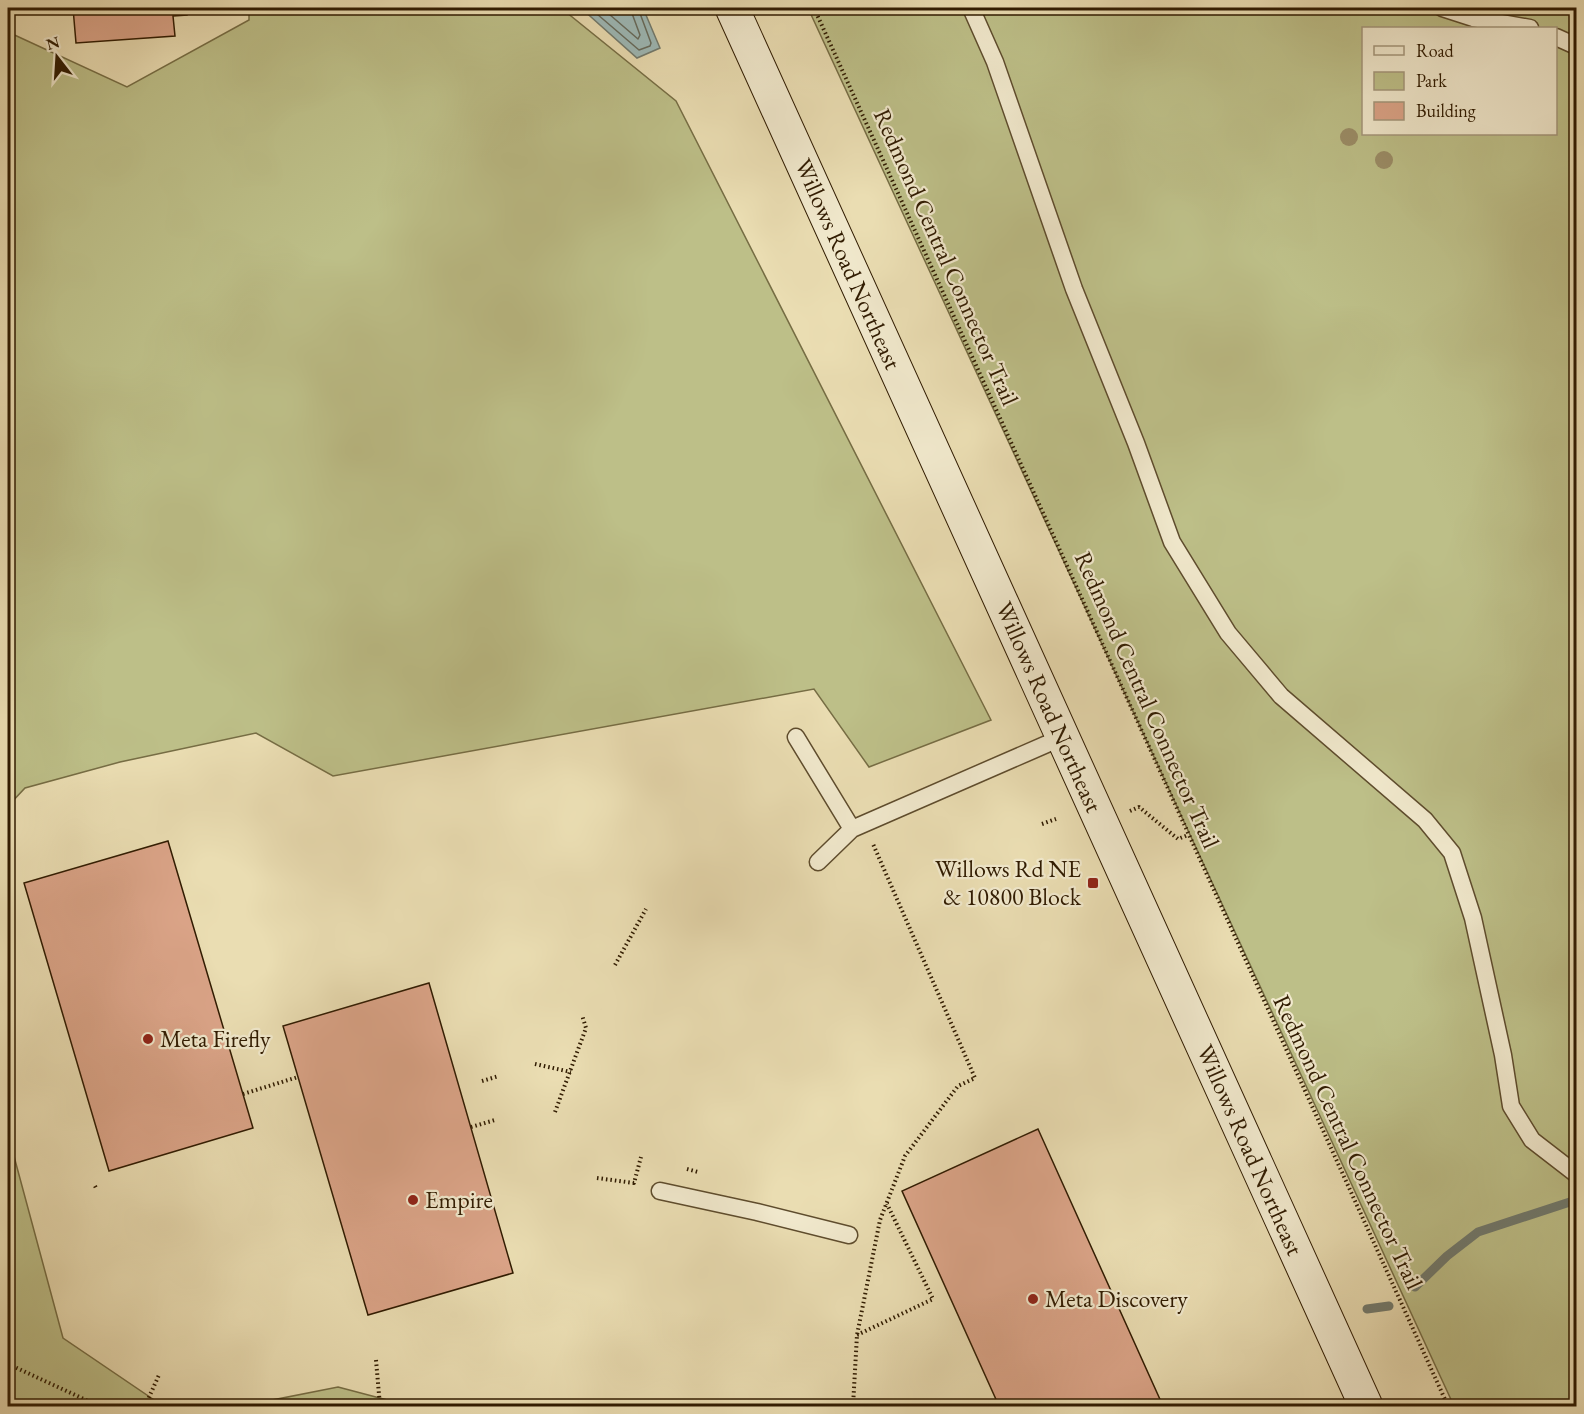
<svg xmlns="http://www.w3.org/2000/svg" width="1584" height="1414" font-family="'EB Garamond',serif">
  <rect width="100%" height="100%" fill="#eaddb2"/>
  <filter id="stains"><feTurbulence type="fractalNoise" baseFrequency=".00333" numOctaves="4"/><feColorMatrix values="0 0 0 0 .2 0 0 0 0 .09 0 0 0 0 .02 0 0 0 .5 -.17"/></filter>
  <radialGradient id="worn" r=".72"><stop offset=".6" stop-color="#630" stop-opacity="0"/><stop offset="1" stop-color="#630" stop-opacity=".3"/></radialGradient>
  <path fill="#bdbf88" stroke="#766d44" stroke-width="1.5" fill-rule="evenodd" d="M249 8H561L676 101 991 720 869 767 814 689 333 776 256 733 120 762 25 788 8 806V32L127 87 249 20Z
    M808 8H1576V1406H1454ZM1364 28H1556V134H1364Z
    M8 1134 63 1338 163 1406H8Z
    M338 1387 410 1406H242Z"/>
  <path fill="#9db9b7" stroke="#717a6e" stroke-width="1.5" d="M581 8H643L660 48 637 58Z"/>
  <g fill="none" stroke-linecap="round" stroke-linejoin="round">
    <path stroke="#666a5c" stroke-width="1.5" d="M590 8 639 50 650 46 651 43 638 8
      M602 8 638 39 640 35 630 8"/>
    <path stroke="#717a6e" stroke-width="9" d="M1415 1287 1447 1256 1478 1232 1576 1200
      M1367 1309 1389 1306"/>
  </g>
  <path fill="#dba488" stroke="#301b01" stroke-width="1.5" d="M73 8H187V15L173 16 175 36 76 43Z
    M168 841 253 1128 109 1171 24 883Z
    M429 983 513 1273 368 1315 283 1026Z
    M1038 1129 1163 1406H999L902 1191Z"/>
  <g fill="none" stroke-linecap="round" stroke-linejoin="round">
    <defs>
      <path id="lane" d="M971 8 995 62 1074 289 1136 443 1172 542 1228 633 1281 696 1425 820 1452 853 1473 918 1503 1055 1511 1106 1532 1140 1576 1174
        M1442 8 1473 18 1530 28
        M1556 37 1576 46
        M796 737 852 829
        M818 862 852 829 1063 737
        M660 1191 757 1212 849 1235"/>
      <path id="secondary" d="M732 8 1366 1406"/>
    </defs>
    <use href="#lane" stroke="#5e4c2d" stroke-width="19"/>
    <use href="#secondary" stroke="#301b01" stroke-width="35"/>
    <path stroke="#301b01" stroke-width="4" stroke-dasharray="1.5 3" stroke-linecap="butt" d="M814 8 1448 1406
      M1130 811 1139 807 1178 839 1188 835
      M1042 824 1056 819
      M615 965 646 909
      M535 1064 571 1072
      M482 1081 499 1076
      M243 1094 298 1077
      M555 1112 586 1028 582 1015
      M471 1127 495 1120
      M687 1169 698 1172
      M597 1178 634 1183 641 1157
      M95 1186 96 1188
      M857 1335 933 1299 887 1204
      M376 1360 380 1406
      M8 1364 99 1406
      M145 1406 159 1375
      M853 1406 857 1335 880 1220 905 1156 958 1086 975 1078 873 844"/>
    <use href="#lane" stroke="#f1e9cd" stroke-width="16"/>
    <use href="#secondary" stroke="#f1e9cd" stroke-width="33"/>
  </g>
  <g fill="#9b8d67">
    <circle cx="1349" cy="137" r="9"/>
    <circle cx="1384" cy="160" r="9"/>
  </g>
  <g fill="#8f2418" stroke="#f1e9cd" stroke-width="2">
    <rect x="1087" y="877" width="12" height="12" rx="3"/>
    <circle cx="148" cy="1039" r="6"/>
    <circle cx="413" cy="1200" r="6"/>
    <circle cx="1033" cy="1299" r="6"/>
  </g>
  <g text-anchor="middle" stroke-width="4.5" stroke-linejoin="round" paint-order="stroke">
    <g font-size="24" fill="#301b01" stroke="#f1e9cd">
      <text transform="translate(946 257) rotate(66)" y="8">Redmond Central Connector Trail</text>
      <text transform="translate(848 264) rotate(66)" y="8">Willows Road Northeast</text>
      <text transform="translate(1147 700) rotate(66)" y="8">Redmond Central Connector Trail</text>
      <text transform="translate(1049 707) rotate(66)" y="8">Willows Road Northeast</text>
      <text transform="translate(1348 1142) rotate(65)" y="8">Redmond Central Connector Trail</text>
      <text transform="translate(1250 1150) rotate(66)" y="8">Willows Road Northeast</text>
    </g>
    <g font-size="24" fill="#301b01" stroke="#f1e9cd" text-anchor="start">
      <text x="1081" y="877" text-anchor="end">Willows Rd NE<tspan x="1081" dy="28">&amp; 10800 Block</tspan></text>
      <text x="160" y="1047">Meta Firefly</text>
      <text x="425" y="1208">Empire</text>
      <text x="1045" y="1307">Meta Discovery</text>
    </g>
  </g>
  <rect width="1584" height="1414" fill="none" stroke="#eaddb2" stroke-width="30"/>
  <rect x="9" y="9" width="1566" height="1396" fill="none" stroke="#301b01" stroke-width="3"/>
  <rect x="15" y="15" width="1554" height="1384" fill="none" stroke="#301b01" stroke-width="1.5"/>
  <rect x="1362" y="27" width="195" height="108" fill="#f1e9cd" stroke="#a4977b" stroke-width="1.5"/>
  <rect x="1374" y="46" width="30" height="9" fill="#f1e9cd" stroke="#a4977b" stroke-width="1.5"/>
  <text x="1416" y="57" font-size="18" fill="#301b01">Road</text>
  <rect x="1374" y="72" width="30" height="18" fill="#bdbf88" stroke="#a4977b" stroke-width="1.5"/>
  <text x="1416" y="87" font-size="18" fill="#301b01">Park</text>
  <rect x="1374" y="102" width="30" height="18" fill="#dba488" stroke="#a4977b" stroke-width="1.5"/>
  <text x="1416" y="117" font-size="18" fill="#301b01">Building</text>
  <g transform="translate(57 57) rotate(343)" stroke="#f1e9cd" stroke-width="4.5" paint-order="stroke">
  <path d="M0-4.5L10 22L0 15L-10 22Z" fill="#301b01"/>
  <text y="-9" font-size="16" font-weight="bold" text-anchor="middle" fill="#301b01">N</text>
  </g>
  <rect width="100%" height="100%" filter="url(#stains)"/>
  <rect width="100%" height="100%" fill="url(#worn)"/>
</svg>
